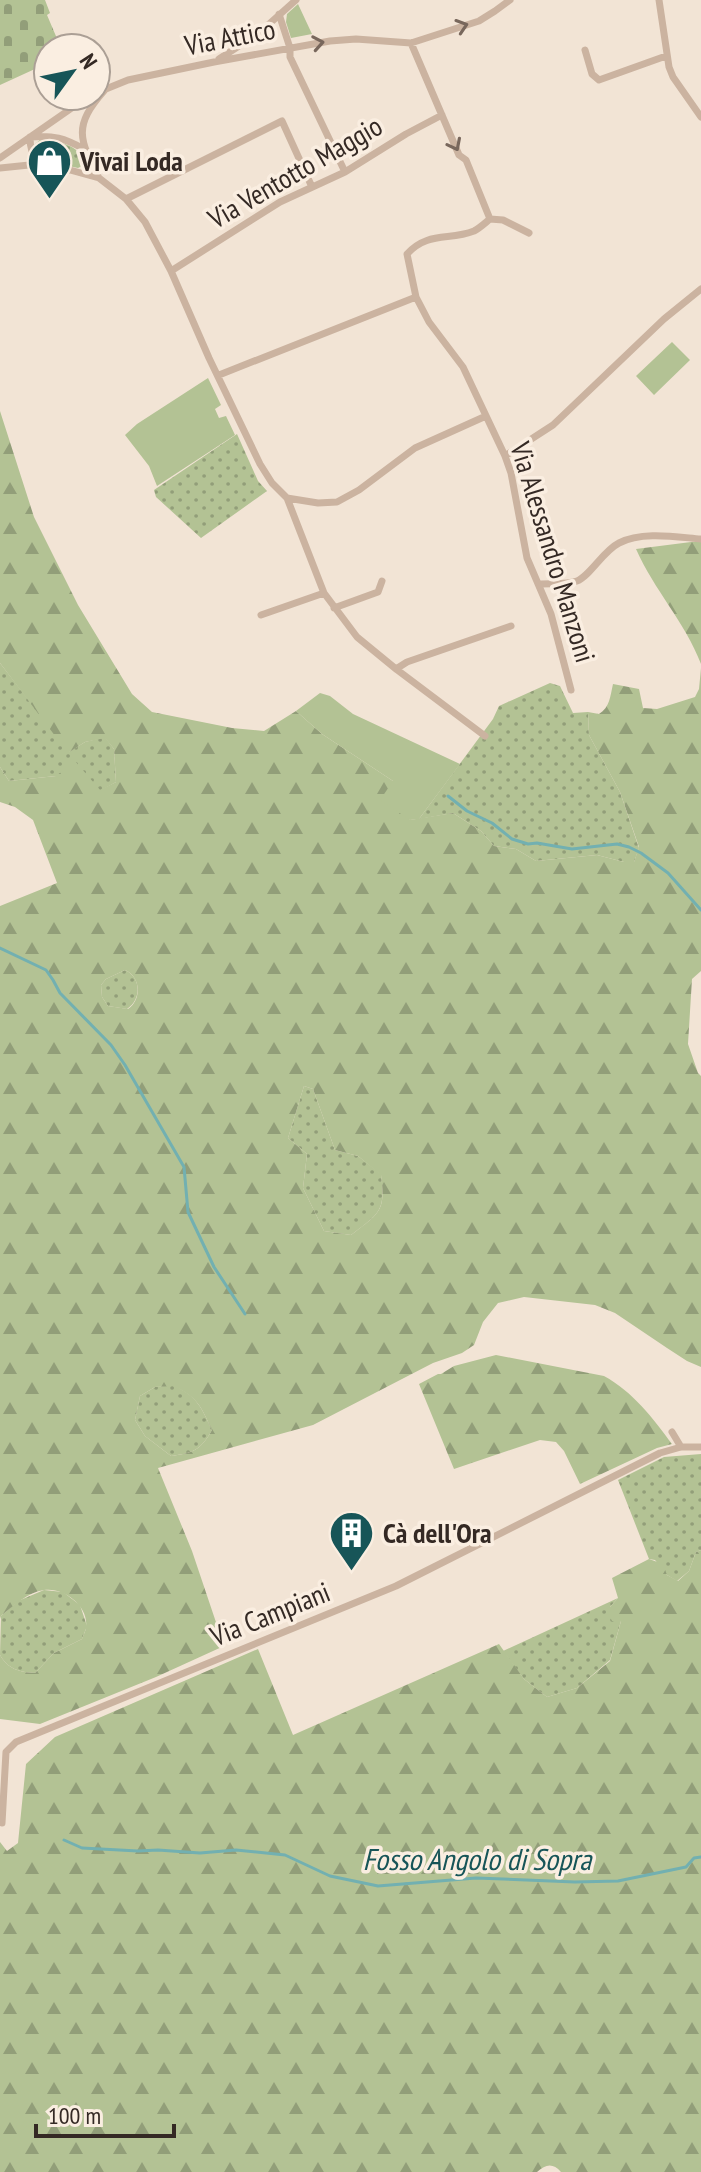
<svg xmlns="http://www.w3.org/2000/svg" width="701" height="2172" font-family="'PT Sans Narrow',sans-serif">
  <defs>
    <pattern id="grass-dots" width="8" height="8" patternUnits="userSpaceOnUse" patternTransform="scale(2)"><rect width="8" height="8" fill="#b3c294"/><path d="M2 2h.1M6 6h.1" fill="none" stroke="#929e79" stroke-width="1.8" stroke-linecap="round"/></pattern>
    <pattern id="forest-firs" width="22" height="20" patternUnits="userSpaceOnUse" patternTransform="scale(2)"><rect width="22" height="20" fill="#b3c294"/><path d="M5 1l3.5 6h-7zM16 11l3.5 6h-7z" fill="#929e79"/></pattern>
    <pattern id="cemetery-stones" width="16" height="16" patternUnits="userSpaceOnUse" patternTransform="scale(2)"><rect width="16" height="16" fill="#b3c294"/><path d="M2 7V4a2 2 0 0 1 4 0v3zM10 15v-3a2 2 0 0 1 4 0v3z" fill="#929e79"/></pattern>
    <pattern id="water-ripples" width="26" height="14" patternUnits="userSpaceOnUse" patternTransform="scale(2)"><rect width="26" height="14" fill="#72b0b1"/><path d="M2 4q2-2 4 0t4 0M15 11q2-2 4 0t4 0" fill="none" stroke="#5e8f90"/></pattern>
  </defs>
  <rect width="100%" height="100%" fill="#f2e4d5"/>
  <path fill="url(#grass-dots)" d="M41 139C58 141 75 144 84 159L82 166 78 168 42 160 38 156 34 145Z
    M237 434 258 481 267 491 201 538 156 497 154 490Z
    M0 663 69 752 85 742 105 737 114 749 116 782 100 791 56 776 9 781 0 767Z
    M550 683 560 686 573 713 588 712 589 735 620 792 639 848 634 862H624L597 855 536 861 516 849 494 846 481 831 453 813 419 819 493 719 499 706Z
    M125 970C141 977 142 999 127 1009L108 1006 102 997 101 985 106 979Z
    M304 1086 313 1089 335 1150 358 1156 381 1174C386 1212 379 1213 351 1235L324 1231 303 1188 307 1154 288 1138Z
    M173 1385C198 1397 201 1407 212 1430 201 1450 193 1453 171 1456L145 1436 135 1420 140 1396 155 1387Z
    M701 1454V1550L696 1552 689 1571 677 1581 667 1575 655 1560 649 1559 618 1480 664 1457Z
    M44 1590 63 1592 80 1605 87 1626 82 1639 54 1653 35 1673C19 1672 8 1669 0 1655L1 1616 18 1601Z
    M618 1598 610 1607 621 1621 610 1660 577 1688 547 1697 524 1679 503 1651Z"/>
  <path fill="url(#forest-firs)" fill-rule="evenodd" d="M0 411 34 517 78 605 132 694 152 712 232 728 264 731 296 711 322 734 393 781 410 820 453 813 481 831 494 846 516 849 536 861 597 855 624 862H634L639 847 620 792 589 735 588 712 599 714C610 707 610 697 613 684L639 689 643 708 657 709 695 697 699 689 701 668V971L692 979 688 1044 698 1073 701 1076V1367L687 1361 667 1348 615 1313 595 1305 524 1297 498 1303 483 1322 474 1345 462 1353 433 1363 313 1425 158 1468 192 1551 224 1646 156 1677 40 1724 0 1719V1655C8 1669 19 1672 35 1673L54 1653 82 1639C83 1635 86 1631 86 1627 89 1606 64 1587 44 1590 28 1592 13 1606 1 1616L0 1619V906L57 883 33 820 15 807 0 802V767L9 781 56 776 75 761 100 790 116 782 114 749 105 738 85 742 68 753 0 663ZM125 970C141 977 142 999 128 1009L108 1006 102 997 101 985 106 979ZM304 1086 313 1089 335 1150 358 1156 381 1175C386 1212 379 1213 351 1235L324 1231 303 1188 307 1154 288 1138ZM173 1386C198 1397 201 1407 212 1430 201 1450 193 1453 171 1456L145 1436 135 1420 140 1396 155 1387Z
    M691 542H701V664C685 622 654 590 636 549Z
    M496 1355 604 1376C633 1392 653 1418 672 1444L657 1448 580 1484 564 1451 556 1442 540 1440 454 1469 419 1384 438 1374H441L454 1366Z
    M701 1550V2172H561C553 2163 546 2164 537 2172H0V1842L7 1851 18 1843 26 1764 55 1737 258 1649 293 1735 499 1644 524 1679 547 1697 577 1688 610 1661 621 1621H612L609 1615 610 1607 618 1598 612 1578 649 1559 663 1564 667 1575 678 1581 689 1571 696 1552Z"/>
  <path fill="url(#cemetery-stones)" d="M0 0H45L50 13 47 15 61 48H48V63L0 85Z"/>
  <path fill="#b3c294" d="M298 4 312 34 291 38 286 22 287 14Z
    M672 342 690 360 654 395 636 376Z
    M208 378 221 405 215 409 219 418 226 416 235 435 157 486 149 466 125 435 137 424Z
    M320 693 330 696 353 714 460 764 419 819 410 820 380 800 393 781 322 734 296 711Z"/>
  <path fill="url(#water-ripples)" d="M361 1542 365 1553 343 1561 339 1551Z"/>
  <g fill="none" stroke-linecap="round" stroke-linejoin="round">
    <path stroke="#72b0b1" stroke-width="3" d="M448 796 467 811 492 823 512 839 528 844 537 843 572 849 617 844 629 847 641 853 668 873 701 910
      M0 948 46 970 53 980 60 993 111 1045 125 1065 184 1167 188 1212 214 1267 245 1314
      M64 1840 82 1848 138 1851 158 1850 200 1853 236 1850 285 1855 330 1876 378 1886 476 1878 575 1882 618 1881 686 1867 694 1858 701 1857"/>
    <path stroke="#cbb3a0" stroke-width="7" d="M659 0 669 67 673 77 701 117
      M279 14 290 48V57L345 172
      M411 43 459 155 466 160 490 219
      M585 50 592 74 599 80 666 56
      M219 59 259 33 296 0
      M96 93 128 80 214 62 330 41 356 39 411 43 479 21 495 11 510 0
      M0 158 89 96
      M39 164C32 155 30 148 30 137 54 135 64 138 84 149
      M0 168 39 164 70 170 99 178 126 199 145 222 171 271 209 358 260 464 272 483 287 498 324 593 357 637 396 669 485 736
      M99 178C79 139 73 126 104 91
      M126 199 282 121 312 187
      M529 233 503 220 490 219C485 223 480 228 474 231 449 241 428 231 407 254L416 297 429 322 463 367 505 456 511 473 527 558 551 614 571 690
      M171 271 280 202 345 172 406 134 442 115
      M219 375 416 297
      M505 456 553 425 664 319 701 289
      M287 498 318 503 337 502 359 490 415 448 486 416
      M539 584C551 583 566 585 577 581 590 576 603 551 619 543 642 531 676 537 701 539
      M334 608 378 592 382 581
      M261 615 324 593
      M396 669 407 662 511 626
      M672 1432 681 1447
      M2 1823 6 1752 16 1742 396 1586 660 1453 681 1447H701"/>
  </g>
  <defs><path id="oneway-chevron" d="M-2-3.5L2.5 0L-2 3.5" fill="none" stroke-width="1.6" stroke-linecap="round" stroke-linejoin="round" transform="scale(2)"/></defs>
  <g stroke="#78675c">
    <use href="#oneway-chevron" transform="translate(462 26) rotate(-18)"/>
    <use href="#oneway-chevron" transform="translate(318 43) rotate(-10)"/>
    <use href="#oneway-chevron" transform="translate(455 145) rotate(63)"/>
  </g>
  <defs>
    <symbol id="shop-pin" viewBox="-11 -11 22 30"><path d="M0 17L-7.5 6A9.5 9.5 0 1 1 7.5 6Z" fill="#175558" stroke="#faeee1"/><path d="M-5-2.5h2.3a2.7 3.5 0 0 1 5.4 0H5L5.5 6h-11ZM-1.5-2.5h3a1.5 2.3 0 0 0-3 0Z" fill="#fff"/></symbol>
    <symbol id="building-pin" viewBox="-11 -11 22 30"><path d="M0 17L-7.5 6A9.5 9.5 0 1 1 7.5 6Z" fill="#175558" stroke="#faeee1"/><path d="M-4-6H4V6H1V3H-1V6H-4ZM-2.5-4.3h1.7v1.8h-1.7ZM.8-4.3h1.7v1.8H.8ZM-2.5-1h1.7V.8h-1.7ZM.8-1h1.7V.8H.8Z" fill="#fff"/></symbol>
  </defs>
  <g fill-rule="evenodd">
    <use href="#shop-pin" x="24" y="136" width="51" height="69"/>
    <use href="#building-pin" x="326" y="1508" width="51" height="69"/>
  </g>
  <g text-anchor="middle" stroke-width="7" stroke-linejoin="round" paint-order="stroke">
    <g font-size="28" fill="#342924" stroke="#faeee1">
      <text transform="translate(230 37) rotate(-11)" y="10">Via Attico</text>
      <text transform="translate(295 172) rotate(-30)" y="10">Via Ventotto Maggio</text>
      <text transform="translate(553 552) rotate(73)" y="10">Via Alessandro Manzoni</text>
      <text transform="translate(270 1614) rotate(-22)" y="10">Via Campiani</text>
    </g>
    <g font-size="28" font-weight="bold" fill="#342924" stroke="#faeee1" text-anchor="start">
      <text x="80" y="171">Vivai Loda</text>
      <text x="383" y="1543">Cà dell'Ora</text>
    </g>
    <g font-size="30" font-style="italic" fill="#175558" stroke="#faeee1">
      <text x="477" y="1870">Fosso Angolo di Sopra</text>
    </g>
  </g>
  <g transform="translate(72 72) rotate(57)"><circle r="38" fill="#faeee1" stroke="#ab9f95" stroke-width="2"/>
  <path d="M0-6L14 30L0 20L-14 30Z" fill="#175558"/>
  <text y="-12" font-size="22" font-weight="bold" text-anchor="middle" fill="#342924">N</text>
  </g>
  <path d="M36 2124v12h138v-12" fill="none" stroke="#342924" stroke-width="4"/>
  <text x="48" y="2124" font-size="24" fill="#342924" stroke="#faeee1" stroke-width="6" paint-order="stroke">100 m</text>
</svg>
